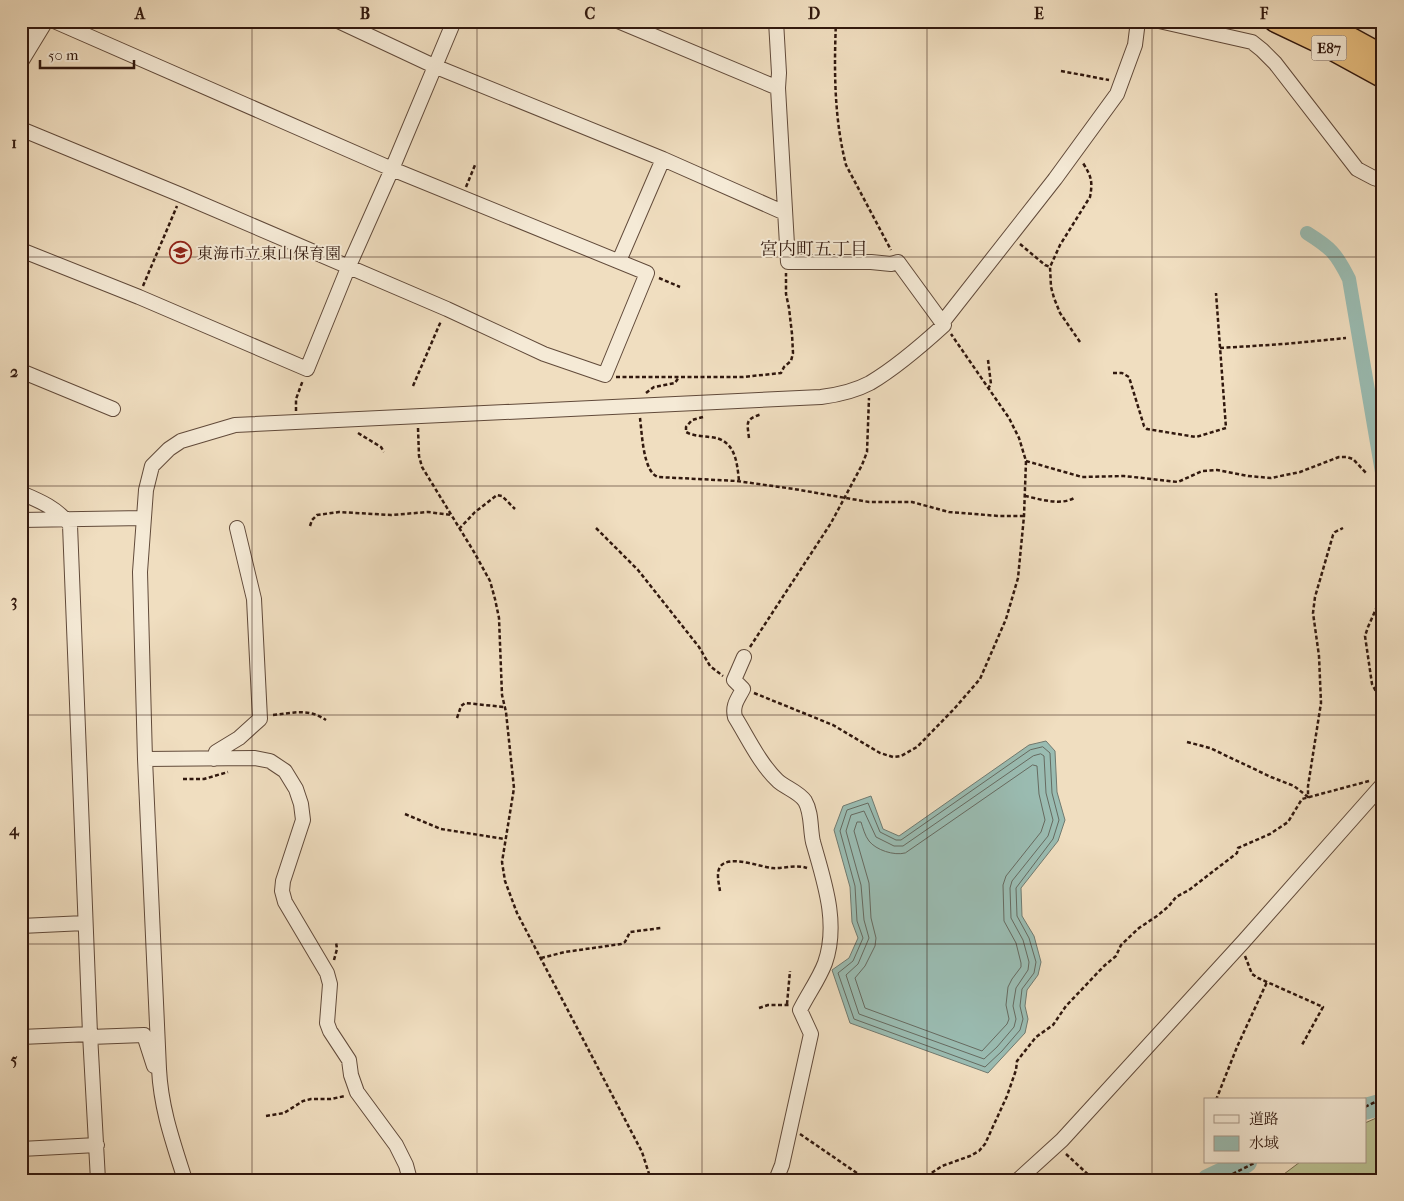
<svg xmlns="http://www.w3.org/2000/svg" width="1404" height="1201" font-family="'IM FELL French Canon','Noto Serif JP',serif">
  <rect width="100%" height="100%" fill="#f0dec0"/>
  <filter id="stains"><feTurbulence type="fractalNoise" baseFrequency=".004" numOctaves="4"/><feColorMatrix values="0 0 0 0 .2 0 0 0 0 .09 0 0 0 0 .02 0 0 0 .5 -.17"/></filter>
  <radialGradient id="worn" r=".72"><stop offset=".6" stop-color="#630" stop-opacity="0"/><stop offset="1" stop-color="#630" stop-opacity=".3"/></radialGradient>
  <path fill="#bac192" stroke="#766c50" d="M1383 1115V1180H1276L1300 1162H1365V1123Z"/>
  <path fill="#9abcb2" stroke="#707a70" d="M1046 741 1055 751 1057 792 1065 820 1058 841 1021 888 1022 916 1034 936 1041 962 1038 975 1027 990 1025 1006 1028 1019 1025 1033 988 1073 850 1023 832 970 849 958 858 938 852 922 850 887 834 830 843 806 871 796 883 829 899 836 1029 745Z"/>
  <g fill="none" stroke-linecap="round" stroke-linejoin="round">
    <path stroke="#666a60" stroke-width="1" d="M1043 747 1050 753 1052 793 1059 820 1053 839 1016 888 1017 916 1029 938 1036 962 1034 973 1022 989 1020 1006 1023 1019 1020 1030 1002 1051 985 1067 854 1019 838 973 853 961 863 938 857 921 855 886 840 831 847 810 868 803 880 832 896 840H901L1030 750Z
      M1041 754 1044 756 1046 793 1053 820 1048 836 1012 881 1010 888 1011 918 1023 940 1029 962 1028 970 1016 988 1013 1006 1016 1019 1014 1027 997 1047 984 1059 859 1014 846 975 858 964 869 938 864 920 861 885 846 831 851 815 864 811 876 837 894 846H903L1033 756Z
      M1033 765 1037 766 1039 794 1045 820 1041 832 1006 876 1003 885 1004 921 1016 943 1021 963V967L1012 979 1008 987 1006 1005 1009 1019 1007 1024 982 1051 865 1008 855 978 865 966 875 946 876 938 871 918 869 883 854 831 857 822H861C863 828 865 836 869 841 876 850 894 856 905 853Z"/>
    <path stroke="#9abcb2" stroke-width="14" d="M1307 233C1331 248 1336 253 1349 279L1383 478"/>
    <path stroke="#9abcb2" stroke-width="22" d="M1365 1109 1383 1104
      M1208 1180 1246 1162"/>
    <defs>
      <path id="minor" d="M338 21 434 66 663 159 785 213
        M618 21 778 88
        M1159 21 1252 42 1262 50 1275 63 1357 169 1374 178 1383 181
        M21 39 29 21
        M21 62 46 21
        M21 129 181 195 447 309 544 354 605 375 647 273 392 169 54 21
        M21 250 139 297 307 369 348 268 392 169 454 21
        M619 261 663 159
        M942 323 1055 179 1117 94 1135 45 1138 21
        M21 371 113 409
        M21 493C40 501 57 508 70 525L90 1034 98 1180
        M21 520 144 518
        M744 657 734 680 743 689C738 699 732 705 735 717 748 738 760 764 778 781 786 788 799 792 805 801 812 813 810 829 813 842 824 881 839 923 825 963 819 979 808 994 800 1010L811 1034 782 1165 776 1180
        M145 759 255 758 270 761 285 771 296 789 301 804 303 820 283 881 282 891 285 902 327 973 330 984 327 1023 330 1031 349 1060 351 1075 357 1092 396 1145 406 1165 410 1180
        M214 759 216 752 239 738 260 719 254 599 237 528
        M21 926 85 923
        M21 1037 90 1034
        M90 1037 144 1035 154 1066
        M21 1149 97 1145
        M185 1180C173 1142 161 1109 159 1069L145 759 140 572 146 490 152 466 169 449 181 441 235 425 821 397C837 395 855 391 870 383 897 367 921 346 944 325L898 262 891 264 871 262H788L778 88 779 73 776 21
        M1018 1180 1062 1140 1244 941 1383 784"/>
      <path id="highway" d="M1275 21 1319 42 1383 77
        M1319 21 1383 56"/>
    </defs>
    <use href="#minor" stroke="#614a3a" stroke-width="16"/>
    <use href="#highway" stroke="#31180e" stroke-width="24"/>
    <path stroke="#31180e" stroke-width="2.5" stroke-dasharray="4 2.5" stroke-linecap="butt" d="M836 21C834 69 834 118 846 165L891 250
      M854 21 897 24
      M1061 71 1109 80
      M466 187 475 165
      M1020 244 1045 265 1050 267
      M659 278 680 287
      M143 286 177 206
      M1080 342 1060 313 1054 298 1051 287 1050 267 1060 245 1090 197C1093 181 1091 176 1083 163
      M1220 348 1284 344 1346 338
      M988 360 991 384 989 387
      M1113 373H1122L1129 377 1144 426 1147 429 1196 437 1226 428 1216 293
      M616 377H743L781 373 784 367 791 361 793 353 792 334 789 308 786 294V273
      M413 386 441 321
      M646 393 654 387 675 383 679 377
      M296 411V399L303 380
      M703 417 692 420 686 427V432C693 436 702 436 710 437 735 439 737 461 739 481
      M640 418C642 433 643 472 658 477L737 481 794 489 869 502H912L949 512 999 516H1024
      M418 428 419 456 422 467 474 552 490 581 495 599 499 618 502 695 506 712 514 788 502 862 505 881 517 913 642 1152 651 1180
      M358 433 381 447 384 452
      M749 438C747 422 745 419 762 414
      M1026 461 1082 477 1124 476 1178 482 1202 471 1217 470 1248 476 1271 478 1300 472 1339 457H1347L1353 459 1367 474
      M1025 496C1040 499 1060 506 1074 498
      M310 526 312 520 317 515 339 512 391 515 428 512 451 515
      M596 528 638 570 699 647 710 666 723 676
      M459 529 475 512 497 495 502 496 515 509
      M1380 587V600L1368 627 1365 636 1372 684 1383 704
      M750 647 831 523 862 465 867 452 869 398
      M754 693 833 725 880 753 893 757 901 756 917 747 954 709 980 679 1006 619 1018 578 1024 516 1026 461 1019 438 1009 418 951 334
      M273 715C293 713 308 708 326 720
      M457 718 461 706 465 703 504 707
      M1187 742 1210 748 1271 777 1294 786 1308 797V786L1321 703 1319 656 1313 613 1315 597 1333 535 1335 532 1343 528
      M183 779H204L228 772
      M405 814 441 829 505 839
      M720 891C719 884 716 873 720 867 728 854 761 867 772 868 784 869 795 864 807 868
      M1245 956 1252 974 1258 978 1323 1007 1302 1045
      M541 958 565 952 621 944 625 942 630 932 661 928
      M334 960 337 949 336 942
      M787 1004 790 971
      M759 1008 768 1005H789
      M1216 1100 1237 1047 1267 982
      M1365 1107 1383 1098
      M266 1116 284 1113 303 1101 311 1099H331L345 1096
      M800 1134 867 1180
      M1066 1154 1094 1180
      M921 1180 942 1166 970 1156 979 1151 985 1144 1007 1096 1016 1070 1017 1061 1036 1037 1053 1025 1066 1006 1104 966 1116 956 1121 945 1139 928 1157 916 1169 906 1176 897 1189 890 1237 853 1238 848 1270 834 1288 822 1302 799 1369 781
      M1221 1180 1256 1162"/>
    <use href="#minor" stroke="#f5ead6" stroke-width="14"/>
    <use href="#highway" stroke="#e8bf80" stroke-width="21"/>
  </g>
  <path fill="none" stroke="#31180e" stroke-width="1" stroke-opacity="0.55" d="M252 21V1180M477 21V1180M702 21V1180M927 21V1180M1152 21V1180M21 257H1383M21 486H1383M21 715H1383M21 944H1383"/>
  <defs>
    <symbol id="school-ring" viewBox="-11 -11 22 22"><circle r="9.5" fill="#f5ead6" stroke="#8f2418" stroke-width="1.5"/><path d="M0-5L7-2L0 1L-7-2ZM-4 1L0 2.5L4 1V4Q0 6-4 4Z" fill="#8f2418"/></symbol>
  </defs>
  <g fill-rule="evenodd">
    <use href="#school-ring" x="168" y="240" width="25" height="25"/>
  </g>
  <g text-anchor="middle" stroke-width="4" stroke-linejoin="round" paint-order="stroke">
    <rect fill="#f5ead6" stroke="#6c574a" stroke-width="1" x="1311.5" y="35.5" width="35" height="25" rx="4"/>
    <g font-size="15" font-weight="bold" fill="#31180e">
      <text x="1329" y="53">E87</text>
    </g>
    <g font-size="16" fill="#31180e" stroke="#f5ead6" text-anchor="start">
      <text x="197" y="259">東海市立東山保育園</text>
    </g>
    <g font-size="18" fill="#31180e" stroke="#f5ead6">
      <text x="814" y="255">宮内町五丁目</text>
    </g>
  </g>
  <rect width="1404" height="1201" fill="none" stroke="#f0dec0" stroke-width="55"/>
  <rect x="1204" y="1098" width="162" height="65" fill="#f5ead6" stroke="#a79686"/>
  <rect x="1214" y="1115" width="25" height="8" fill="#f5ead6" stroke="#a79686"/>
  <text x="1249" y="1124" font-size="15" fill="#31180e">道路</text>
  <rect x="1214" y="1136" width="25" height="15" fill="#9abcb2" stroke="#a79686"/>
  <text x="1249" y="1148" font-size="15" fill="#31180e">水域</text>
  <path d="M40 60v8h94v-8" fill="none" stroke="#31180e" stroke-width="2.5"/>
  <text x="48" y="60" font-size="15" fill="#31180e" stroke="#f5ead6" stroke-width="4" paint-order="stroke">50 m</text>
  <rect x="28" y="28" width="1348" height="1146" fill="none" stroke="#31180e" stroke-width="2"/>
  <g font-size="16" text-anchor="middle" font-weight="bold" fill="#31180e">
    <text x="140" y="19">A</text>
    <text x="365" y="19">B</text>
    <text x="590" y="19">C</text>
    <text x="814" y="19">D</text>
    <text x="1039" y="19">E</text>
    <text x="1264" y="19">F</text>
    <text x="14" y="148">1</text>
    <text x="14" y="377">2</text>
    <text x="14" y="606">3</text>
    <text x="14" y="835">4</text>
    <text x="14" y="1065">5</text>
  </g>
  <rect width="100%" height="100%" filter="url(#stains)"/>
  <rect width="100%" height="100%" fill="url(#worn)"/>
</svg>
